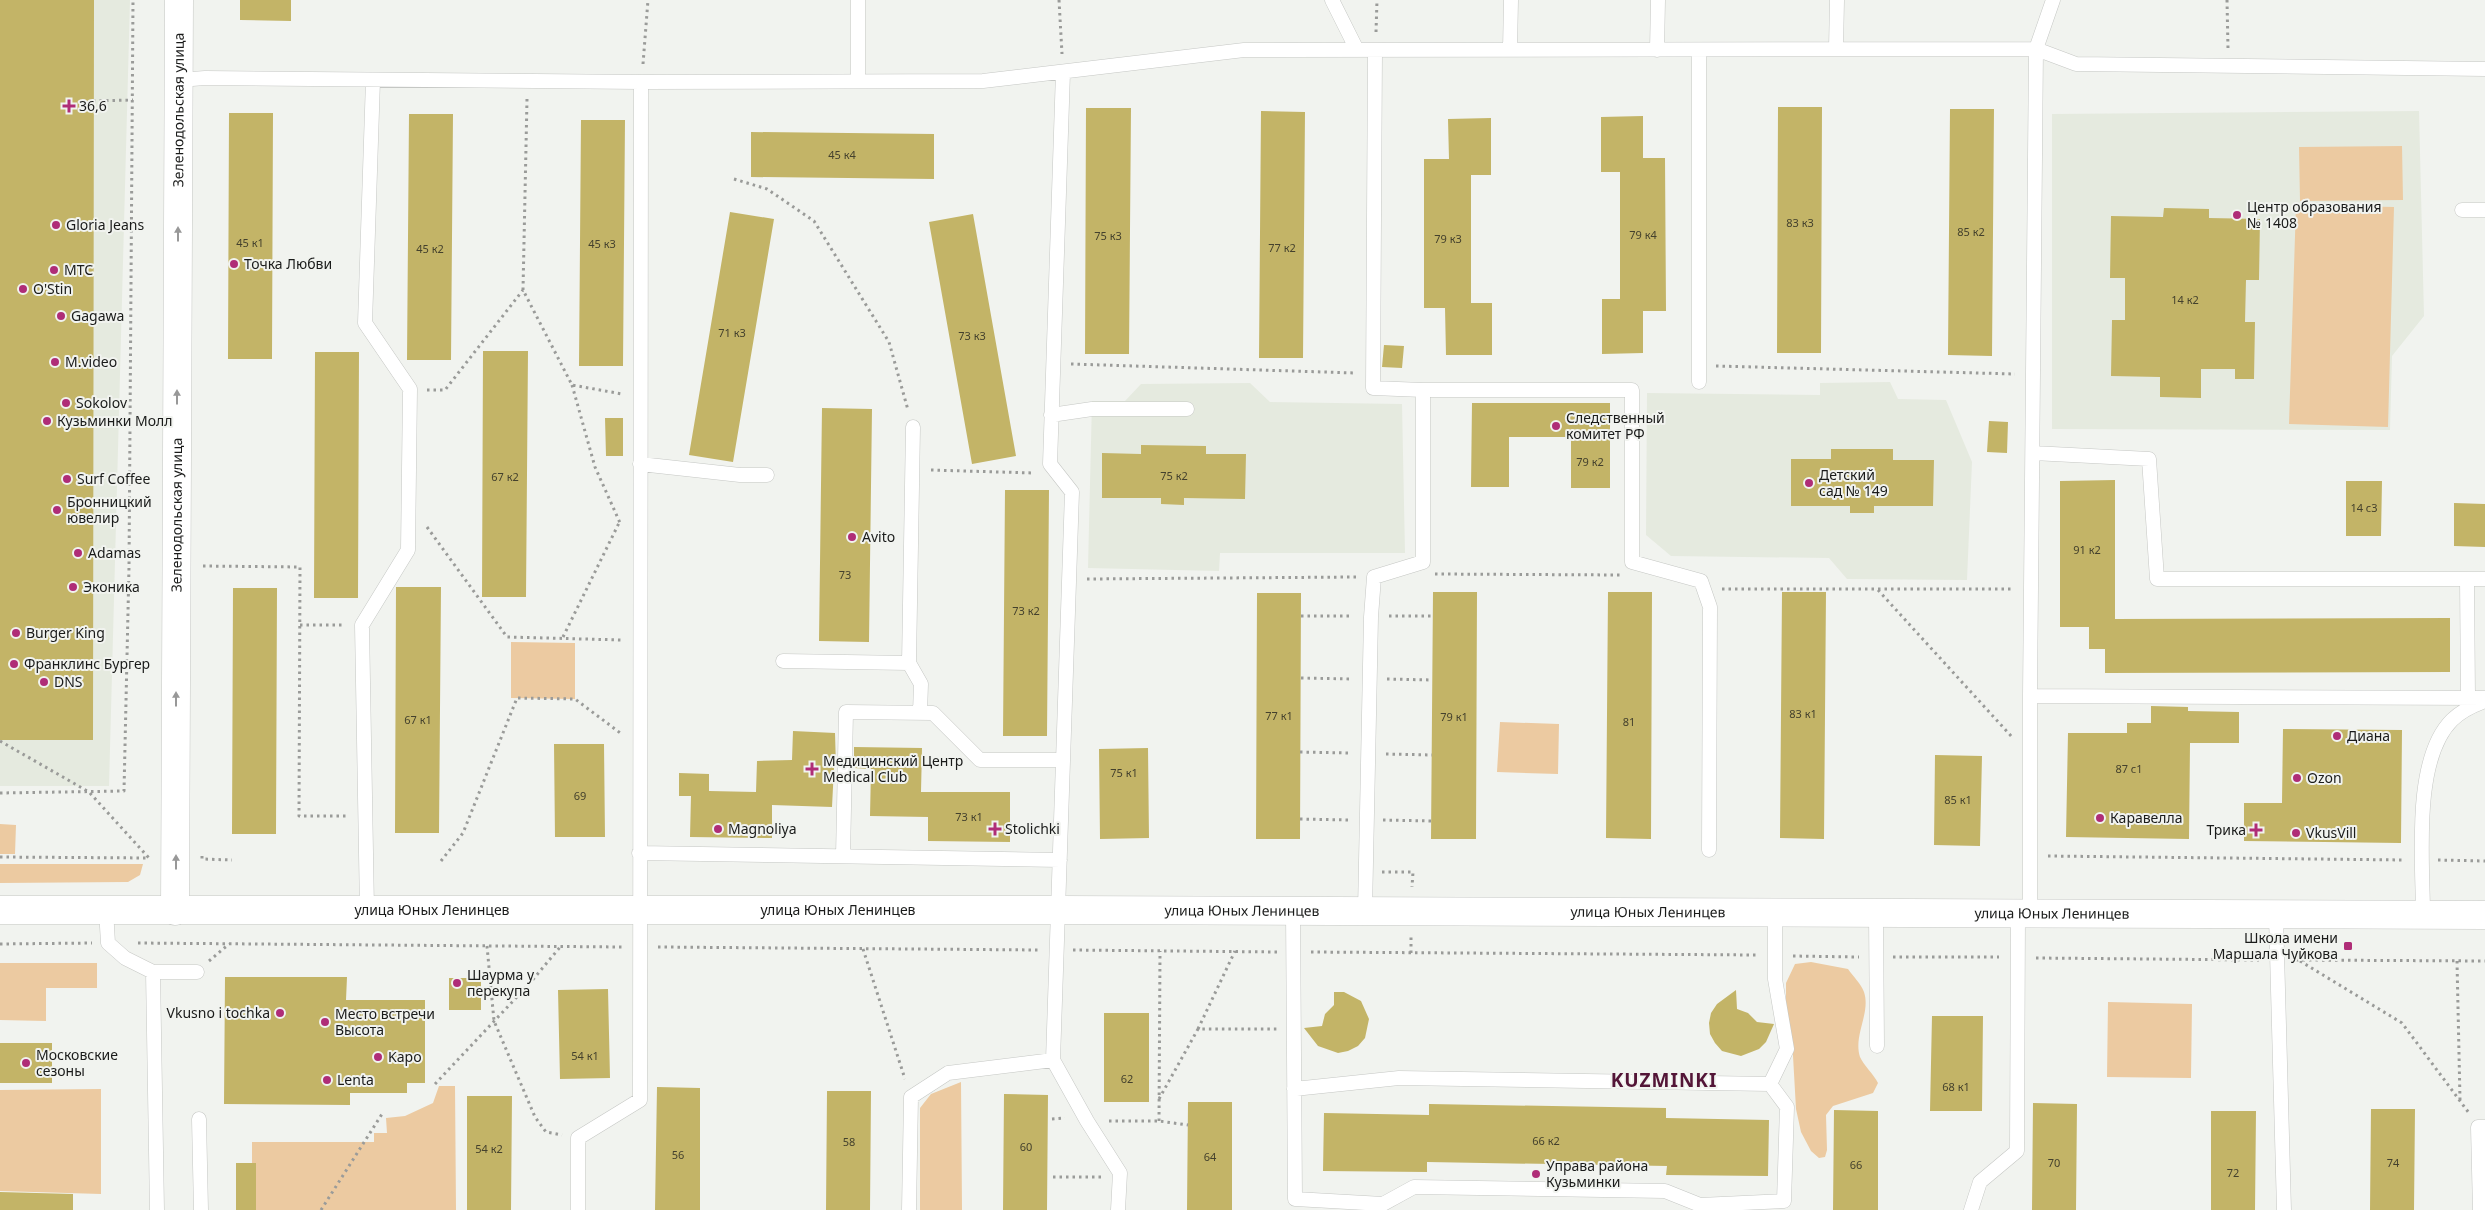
<svg xmlns="http://www.w3.org/2000/svg" width="2485" height="1210" font-family="'Noto Sans',sans-serif">
  <rect width="100%" height="100%" fill="#f1f3ef"/>
  <path fill="#e5eadf" d="M0 0H130L109 786H0Z
    M2419 111 2424 316 2392 356 2390 430 2052 429V114Z
    M1890 382 1898 399 1946 400 1972 462 1967 580 1847 579 1829 558 1671 556 1646 535 1647 393 1820 395V383Z
    M1250 383 1270 402 1402 404 1405 553H1220L1219 571 1088 568 1092 401H1125L1141 384Z"/>
  <path fill="#eccaa1" d="M2402 146 2403 200 2300 201 2299 147Z
    M2296 205 2394 207 2388 427 2289 424Z
    M511 642 575 643V699L511 698Z
    M1500 722 1559 724 1558 774 1497 772Z
    M0 824 16 825 15 854H0Z
    M0 864H143L140 875 128 882 0 883Z
    M1811 962 1848 969C1853 976 1861 984 1864 992 1871 1013 1853 1035 1860 1057 1863 1064 1874 1075 1878 1083L1873 1093 1833 1106 1826 1115 1827 1150 1825 1157 1819 1158 1811 1151 1801 1132 1796 1109 1792 1038 1786 1007V983L1795 964Z
    M0 963H97V988H46V1021L0 1020Z
    M2108 1002 2192 1004 2191 1078 2107 1077Z
    M961 1082 962 1210H920V1108L931 1094Z
    M439 1086H455L456 1210H252V1142H374V1133H387L386 1118 405 1116 433 1103Z
    M101 1089V1194L0 1191V1090Z"/>
  <path fill="#c3b467" d="M0 0H94L93 740H0Z
    M240 0H291V21L240 20Z
    M1778 107H1822L1821 353H1777Z
    M1086 108H1131L1129 354H1085Z
    M1950 109H1994L1992 356 1948 355Z
    M1261 111 1305 112 1303 358H1259Z
    M229 113H273L272 359H228Z
    M409 114H453L451 360H407Z
    M1643 116V158H1665L1666 311H1643V353L1602 354V299H1620V172H1601V117Z
    M1491 118V175H1471V303H1492V355H1446L1445 308H1424V159H1449L1448 119Z
    M581 120H625L623 366H579Z
    M751 132 934 134V179L751 177Z
    M2164 208 2209 209V218L2260 219 2259 280H2246L2245 322H2255L2254 379H2235V369H2201V398L2160 397V377L2111 376 2112 320H2125V278H2110L2111 216 2163 217Z
    M730 212 774 219 733 462 689 455Z
    M973 214 1016 456 972 464 929 222Z
    M1384 345 1404 346 1402 368 1382 367Z
    M483 351H528L526 597H482Z
    M315 352H359L358 598H314Z
    M1472 403H1610V488H1571V437H1509V487H1471Z
    M822 408 872 409 869 642 819 641Z
    M605 418H623V456H606Z
    M1989 421 2008 422 2007 453 1987 452Z
    M1141 445 1206 446V454H1246L1245 499 1184 498V505L1161 504V498H1102V453L1141 454Z
    M1831 449H1893V460H1934L1933 506H1874V513H1850V506H1791V459H1831Z
    M2115 480V619L2450 618V672L2105 673V649H2089V627H2060V481Z
    M2346 481H2382L2381 536H2346Z
    M1005 490H1049L1047 736H1003Z
    M2454 503 2485 504V547L2454 546Z
    M396 587H441L439 833H395Z
    M233 588H277L276 834H232Z
    M1433 592H1477L1476 839H1431Z
    M1608 592H1652L1651 839 1606 838Z
    M1782 592H1826L1824 839 1780 838Z
    M1257 593H1301L1300 839H1256Z
    M2151 706 2188 707V711L2239 712V743H2190L2189 839 2066 837 2068 733H2127V723H2151Z
    M2283 729 2402 730 2401 843 2244 841V803H2282Z
    M793 731 835 733 836 767H834L832 807 772 805V838L690 837 691 796H679V773L709 774V791L756 792 757 761 792 760Z
    M554 744H604L605 837H555Z
    M854 747 922 748 921 792H1010V842L928 841V817L870 816 871 769 854 768Z
    M1148 748 1149 838 1100 839 1099 749Z
    M1935 755 1982 756 1980 846 1934 845Z
    M225 977H347L346 1000H425V1083H407V1093H350V1105L224 1104Z
    M449 978H481V1010H449Z
    M608 989 610 1078 560 1079 558 990Z
    M1736 990 1737 1009 1748 1013 1757 1022 1774 1024 1766 1042 1759 1049 1741 1056 1722 1051 1715 1043 1710 1034 1709 1023 1711 1013 1717 1004Z
    M1334 992H1344L1361 1001 1369 1019 1365 1038 1358 1046 1348 1051 1338 1053 1318 1046 1304 1028 1322 1026 1325 1014 1334 1005Z
    M1104 1013H1149V1102H1104Z
    M1932 1016H1983L1982 1111H1930Z
    M0 1043H52V1083H0Z
    M657 1087 700 1088V1210H655Z
    M827 1091H871L870 1210H826Z
    M1004 1094 1048 1095 1047 1210H1003Z
    M467 1096H512L511 1210H467Z
    M1188 1102H1232V1210H1187Z
    M2033 1103 2077 1104 2076 1210H2032Z
    M1429 1104 1666 1108V1118L1769 1120 1768 1176 1666 1175 1667 1166 1427 1162V1172L1323 1171 1324 1113 1429 1115Z
    M2371 1109H2415L2414 1210H2370Z
    M1834 1110 1878 1111V1210H1833Z
    M2211 1111H2256L2255 1210H2211Z
    M236 1163H256V1210H236Z
    M0 1192 73 1194V1210H0Z"/>
  <g fill="none" stroke-linecap="round" stroke-linejoin="round">
    <defs>
      <path id="lane" d="M1332 0 1357 50
        M1836 49 1837 0
        M1375 50 1373 388 1423 390
        M1510 50 1511 0
        M1657 50 1658 0
        M1063 72 1050 464 1072 492 1053 1060 1087 1121 1120 1173 1118 1210
        M179 80 205 78 641 82 983 81 1244 50 2036 49 2076 64 2485 69
        M858 81V0
        M2462 210H2485
        M1699 382V50
        M1051 415 1092 409H1187
        M913 427 909 663 921 684 920 713
        M2033 453 2149 459 2157 579H2485
        M640 464 740 475H767
        M2467 579 2468 698
        M783 661 909 663
        M2030 696 2036 49 2053 0
        M639 853 1060 860
        M843 856 846 712 933 713 980 760H1063
        M106 910 108 943 125 958 153 972H197
        M367 910 362 625 408 550 410 389 365 323 373 80
        M1293 911 1295 1199 1383 1204 1414 1187 1665 1191 1700 1205 1784 1201 1787 1107 1770 1084 1399 1078 1294 1089
        M1365 911 1371 617 1374 577 1423 562V390H1632V562L1701 581 1710 607 1709 850
        M1876 913 1877 1046
        M2030 914V696L2485 698
        M2423 915C2423 862 2412 760 2452 720 2460 712 2474 705 2485 701
        M2276 916 2284 1210
        M153 972 157 1210
        M1770 1084 1787 1049 1775 979V913
        M199 1119 201 1210
        M578 1210V1138L640 1100 641 82
        M909 1210 911 1097 948 1073 1053 1060
        M1971 1210 1980 1182 2017 1151 2018 914
        M2480 1210 2478 1127H2485"/>
      <g id="secondary">
        <path id="s1" d="M0 910H1058L2485 915"/>
        <path id="s2" d="M175 911 179 0"/>
      </g>
    </defs>
    <use href="#lane" stroke="#c5c7c4" stroke-width="15"/>
    <use href="#secondary" stroke="#c5c7c4" stroke-width="29"/>
    <path stroke="#9a9b99" stroke-width="3" stroke-dasharray="2.5 4" stroke-linecap="butt" d="M1059 0 1062 54
      M2227 0 2228 49
      M1376 32 1377 0
      M643 64 648 0
      M527 99 523 290 572 385 622 394
      M93 101 133 100
      M734 179 767 189 814 221 889 342 908 410
      M1071 364 1355 373
      M1716 366 2015 374
      M572 385 595 467 621 525
      M427 390H445L523 290
      M931 470 1034 473
      M427 527 507 637 622 640
      M203 566 300 567 299 816H347
      M1435 574 1621 575
      M1087 579 1356 577
      M1722 589H2013
      M1878 590 2012 737
      M1301 616H1353
      M1389 616H1433
      M300 625H345
      M563 637 619 523
      M1301 678 1353 679
      M1387 679 1432 680
      M0 741 89 792 149 858
      M1300 752 1350 753
      M1386 754 1432 755
      M0 793 124 791 129 567 133 0
      M1300 819 1349 820
      M1383 820 1431 821
      M202 856V859L232 860
      M2048 856 2404 860
      M0 857 149 858
      M2438 860 2485 861
      M441 861 463 833 517 698 575 699 623 735
      M1382 872H1413L1412 887
      M138 943 622 947
      M0 944 92 943
      M487 946 494 1021 535 1117 546 1132 562 1135
      M658 947 1039 950
      M863 949 905 1079
      M1073 950 1277 952
      M1311 952 1757 955
      M1411 953V936
      M1793 956 1859 957
      M1893 957H1999
      M2036 958 2259 960
      M2296 960 2485 961
      M209 961 229 944
      M2300 961 2402 1023 2469 1113
      M2457 961 2460 1100
      M1198 1029 1235 951
      M435 1084 530 983 561 946
      M1159 1099 1198 1029H1278
      M1052 1119 1065 1118
      M1109 1121H1159L1188 1125
      M1159 1121 1160 951
      M1053 1177H1102
      M321 1210 382 1114"/>
    <use href="#lane" stroke="#fff" stroke-width="14"/>
    <use href="#secondary" stroke="#fff" stroke-width="28"/>
  </g>
  <defs><path id="oneway-solid" d="M-6-.8H1V-3.2L6.5 0L1 3.2V.8H-6Z" transform="scale(1.25)"/></defs>
  <g fill="#989898">
    <use href="#oneway-solid" transform="translate(178 234) rotate(-90)"/>
    <use href="#oneway-solid" transform="translate(177 397) rotate(-90)"/>
    <use href="#oneway-solid" transform="translate(176 699) rotate(-90)"/>
    <use href="#oneway-solid" transform="translate(176 862) rotate(-90)"/>
  </g>
  <g fill="#af2d77" stroke="#f1f3ef" stroke-width="2">
    <path d="M66.5 98.5h5v5h5v5h-5v5h-5v-5h-5v-5h5z"/>
    <circle cx="2237" cy="215" r="5"/>
    <circle cx="56" cy="225" r="5"/>
    <circle cx="234" cy="264" r="5"/>
    <circle cx="54" cy="270" r="5"/>
    <circle cx="23" cy="289" r="5"/>
    <circle cx="61" cy="316" r="5"/>
    <circle cx="55" cy="362" r="5"/>
    <circle cx="66" cy="403" r="5"/>
    <circle cx="47" cy="421" r="5"/>
    <circle cx="1556" cy="426" r="5"/>
    <circle cx="67" cy="479" r="5"/>
    <circle cx="1809" cy="483" r="5"/>
    <circle cx="57" cy="510" r="5"/>
    <circle cx="852" cy="537" r="5"/>
    <circle cx="78" cy="553" r="5"/>
    <circle cx="73" cy="587" r="5"/>
    <circle cx="16" cy="633" r="5"/>
    <circle cx="14" cy="664" r="5"/>
    <circle cx="44" cy="682" r="5"/>
    <circle cx="2337" cy="736" r="5"/>
    <path d="M809.5 761.5h5v5h5v5h-5v5h-5v-5h-5v-5h5z"/>
    <circle cx="2297" cy="778" r="5"/>
    <circle cx="2100" cy="818" r="5"/>
    <circle cx="718" cy="829" r="5"/>
    <path d="M992.5 821.5h5v5h5v5h-5v5h-5v-5h-5v-5h5z"/>
    <path d="M2253.5 822.5h5v5h5v5h-5v5h-5v-5h-5v-5h5z"/>
    <circle cx="2296" cy="833" r="5"/>
    <rect x="2343" y="941" width="10" height="10" rx="2.5"/>
    <circle cx="457" cy="983" r="5"/>
    <circle cx="280" cy="1013" r="5"/>
    <circle cx="325" cy="1022" r="5"/>
    <circle cx="378" cy="1057" r="5"/>
    <circle cx="26" cy="1063" r="5"/>
    <circle cx="327" cy="1080" r="5"/>
    <circle cx="1536" cy="1174" r="5"/>
  </g>
  <g text-anchor="middle" stroke-width="4" stroke-linejoin="round" paint-order="stroke">
    <g font-size="11" fill="#44412d">
      <text x="842" y="159">45 к4</text>
      <text x="1800" y="227">83 к3</text>
      <text x="1971" y="236">85 к2</text>
      <text x="1643" y="239">79 к4</text>
      <text x="1108" y="240">75 к3</text>
      <text x="1448" y="243">79 к3</text>
      <text x="250" y="247">45 к1</text>
      <text x="602" y="248">45 к3</text>
      <text x="1282" y="252">77 к2</text>
      <text x="430" y="253">45 к2</text>
      <text x="2185" y="304">14 к2</text>
      <text x="732" y="337">71 к3</text>
      <text x="972" y="340">73 к3</text>
      <text x="1590" y="466">79 к2</text>
      <text x="1174" y="480">75 к2</text>
      <text x="505" y="481">67 к2</text>
      <text x="2364" y="512">14 с3</text>
      <text x="2087" y="554">91 к2</text>
      <text x="845" y="579">73</text>
      <text x="1026" y="615">73 к2</text>
      <text x="1803" y="718">83 к1</text>
      <text x="1279" y="720">77 к1</text>
      <text x="1454" y="721">79 к1</text>
      <text x="418" y="724">67 к1</text>
      <text x="1629" y="726">81</text>
      <text x="2129" y="773">87 с1</text>
      <text x="1124" y="777">75 к1</text>
      <text x="580" y="800">69</text>
      <text x="1958" y="804">85 к1</text>
      <text x="969" y="821">73 к1</text>
      <text x="585" y="1060">54 к1</text>
      <text x="1127" y="1083">62</text>
      <text x="1956" y="1091">68 к1</text>
      <text x="1546" y="1145">66 к2</text>
      <text x="849" y="1146">58</text>
      <text x="1026" y="1151">60</text>
      <text x="489" y="1153">54 к2</text>
      <text x="678" y="1159">56</text>
      <text x="1210" y="1161">64</text>
      <text x="2054" y="1167">70</text>
      <text x="2393" y="1167">74</text>
      <text x="1856" y="1169">66</text>
      <text x="2233" y="1177">72</text>
    </g>
    <g font-size="14" fill="#1a1b1a" stroke="#f1f3ef" text-anchor="start">
      <text x="79" y="111">36,6</text>
      <text x="2247" y="212">Центр образования<tspan x="2247" dy="16">№ 1408</tspan></text>
      <text x="66" y="230">Gloria Jeans</text>
      <text x="244" y="269">Точка Любви</text>
      <text x="64" y="275">МТС</text>
      <text x="33" y="294">O'Stin</text>
      <text x="71" y="321">Gagawa</text>
      <text x="65" y="367">M.video</text>
      <text x="76" y="408">Sokolov</text>
      <text x="1566" y="423">Следственный<tspan x="1566" dy="16">комитет РФ</tspan></text>
      <text x="57" y="426">Кузьминки Молл</text>
      <text x="1819" y="480">Детский<tspan x="1819" dy="16">сад № 149</tspan></text>
      <text x="77" y="484">Surf Coffee</text>
      <text x="67" y="507">Бронницкий<tspan x="67" dy="16">ювелир</tspan></text>
      <text x="862" y="542">Avito</text>
      <text x="88" y="558">Adamas</text>
      <text x="83" y="592">Эконика</text>
      <text x="26" y="638">Burger King</text>
      <text x="24" y="669">Франклинс Бургер</text>
      <text x="54" y="687">DNS</text>
      <text x="2347" y="741">Диана</text>
      <text x="823" y="766">Медицинский Центр<tspan x="823" dy="16">Medical Club</tspan></text>
      <text x="2307" y="783">Ozon</text>
      <text x="2110" y="823">Каравелла</text>
      <text x="728" y="834">Magnoliya</text>
      <text x="1005" y="834">Stolichki</text>
      <text x="2246" y="835" text-anchor="end">Трика</text>
      <text x="2306" y="838">VkusVill</text>
      <text x="2338" y="943" text-anchor="end">Школа имени<tspan x="2338" dy="16">Маршала Чуйкова</tspan></text>
      <text x="467" y="980">Шаурма у<tspan x="467" dy="16">перекупа</tspan></text>
      <text x="270" y="1018" text-anchor="end">Vkusno i tochka</text>
      <text x="335" y="1019">Место встречи<tspan x="335" dy="16">Высота</tspan></text>
      <text x="36" y="1060">Московские<tspan x="36" dy="16">сезоны</tspan></text>
      <text x="388" y="1062">Kapo</text>
      <text x="337" y="1085">Lenta</text>
      <text x="1546" y="1171">Управа района<tspan x="1546" dy="16">Кузьминки</tspan></text>
    </g>
    <g font-size="14" fill="#1a1b1a" stroke="#f1f3ef">
      <text dy="5" stroke="none"><textPath href="#s2" startOffset="801">Зеленодольская улица</textPath></text>
      <text dy="5" stroke="none"><textPath href="#s2" startOffset="396">Зеленодольская улица</textPath></text>
      <text dy="5" stroke="none"><textPath href="#s1" startOffset="432">улица Юных Ленинцев</textPath></text>
      <text dy="5" stroke="none"><textPath href="#s1" startOffset="838">улица Юных Ленинцев</textPath></text>
      <text dy="5" stroke="none"><textPath href="#s1" startOffset="1242">улица Юных Ленинцев</textPath></text>
      <text dy="5" stroke="none"><textPath href="#s1" startOffset="1648">улица Юных Ленинцев</textPath></text>
      <text dy="5" stroke="none"><textPath href="#s1" startOffset="2052">улица Юных Ленинцев</textPath></text>
    </g>
    <g font-size="19" font-weight="bold" letter-spacing="1" fill="#531537" stroke="#f1f3ef">
      <text x="1664" y="1087">KUZMINKI</text>
    </g>
  </g>
</svg>
